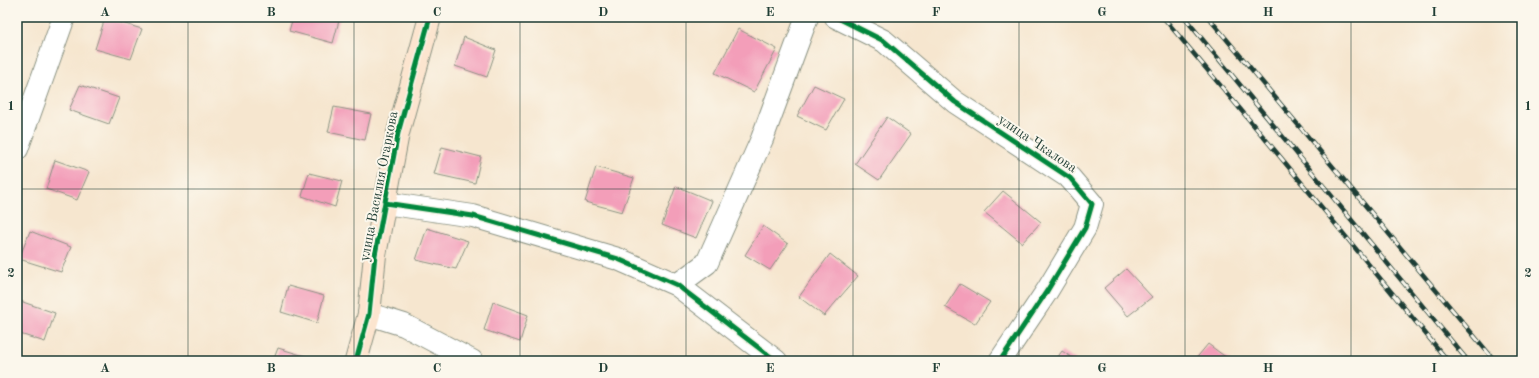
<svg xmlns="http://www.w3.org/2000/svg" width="1539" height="378" font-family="'Old Standard TT',serif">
  <rect width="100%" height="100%" fill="#fbf7ec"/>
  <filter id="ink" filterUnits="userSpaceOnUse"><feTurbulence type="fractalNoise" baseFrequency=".025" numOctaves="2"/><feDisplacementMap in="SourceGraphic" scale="8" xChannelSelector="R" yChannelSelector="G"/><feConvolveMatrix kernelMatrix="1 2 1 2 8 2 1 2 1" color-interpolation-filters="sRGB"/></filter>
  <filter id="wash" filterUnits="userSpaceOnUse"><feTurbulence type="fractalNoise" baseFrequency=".012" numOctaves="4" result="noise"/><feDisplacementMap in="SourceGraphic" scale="16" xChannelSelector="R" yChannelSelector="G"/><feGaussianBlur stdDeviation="0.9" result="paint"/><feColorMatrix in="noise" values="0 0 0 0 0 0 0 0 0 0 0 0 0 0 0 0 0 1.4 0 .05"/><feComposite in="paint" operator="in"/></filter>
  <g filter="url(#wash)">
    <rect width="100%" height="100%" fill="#f6e6cf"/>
    <g id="blocks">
      <path fill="#f39eb9" d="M293 17H340L333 43 289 31Z
        M105 18 142 29 131 59 95 49Z
        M738 29 777 49 754 92 715 73Z
        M464 37 496 50 487 77 455 66Z
        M80 85 119 98 109 124 69 110Z
        M814 85 844 99 826 130 797 116Z
        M334 107 371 114 365 140 328 132Z
        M887 117 911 134 879 180 855 164Z
        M442 147 481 157 475 183 434 174Z
        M55 160 89 172 77 200 46 189Z
        M596 167 634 178 622 212 585 202Z
        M309 173 342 181 335 207 302 196Z
        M676 186 712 201 696 238 662 225Z
        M1003 191 1041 222 1022 243 984 212Z
        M763 226 788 244 770 270 745 255Z
        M427 228 468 241 456 269 416 260Z
        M30 231 71 247 61 272 19 259Z
        M830 254 858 276 824 316 799 297Z
        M1126 269 1152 297 1128 316 1104 288Z
        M960 284 990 302 975 324 945 307Z
        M288 286 324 296 317 323 281 312Z
        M17 300 55 313 45 342 17 333Z
        M493 302 528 315 520 342 484 330Z
        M1208 344 1231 361H1194Z
        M278 348 311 358 310 361H273Z
        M1062 351 1077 361H1055Z"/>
    </g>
  </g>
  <g filter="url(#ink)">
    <use href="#blocks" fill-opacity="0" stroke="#8a9282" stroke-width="1"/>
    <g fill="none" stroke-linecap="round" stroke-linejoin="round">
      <defs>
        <path id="street" d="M836 17 884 41 955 102 1070 178 1092 204 1085 228 1047 291 1000 361
          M17 149 64 17
          M385 203 473 216 618 259 677 285 776 361
          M677 285 707 263 762 139 807 17
          M369 314 404 325 472 361"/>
        <path id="secondary" d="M356 361 369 314 375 255 398 133 430 17"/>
      </defs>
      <use href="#street" stroke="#8a9282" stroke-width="24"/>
      <use href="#secondary" stroke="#8a9282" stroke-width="24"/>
      <use href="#street" stroke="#fff" stroke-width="22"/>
      <use href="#secondary" stroke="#fce5cf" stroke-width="22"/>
      <defs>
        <path id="rail" d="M1163 17 1282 159 1448 361
          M1184 17 1468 361
          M1208 17 1495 361"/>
      </defs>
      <use href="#rail" stroke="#1f3d34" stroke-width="4.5"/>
      <use href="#rail" stroke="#fbf7ec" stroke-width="3" stroke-dasharray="9" stroke-linecap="butt"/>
      <defs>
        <path id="cycleway" d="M836 17 884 41 955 102 1070 178 1092 204 1085 228 1047 291 1000 361
          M385 203 473 216 618 259 677 285 776 361
          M356 361 369 314 375 255 398 133 430 17"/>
      </defs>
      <use href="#cycleway" stroke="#fbf7ec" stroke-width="8"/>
      <use href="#cycleway" stroke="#00873e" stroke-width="5"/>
    </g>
  </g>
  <path fill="none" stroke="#1f3d34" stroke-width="1" stroke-opacity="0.55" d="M188 17V361M354 17V361M520 17V361M686 17V361M853 17V361M1019 17V361M1185 17V361M1351 17V361M17 189H1522"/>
  <g text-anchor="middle" stroke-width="4" stroke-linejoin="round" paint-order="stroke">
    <g font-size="14" fill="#1f3d34" stroke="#fbf7ec">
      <text transform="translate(1038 143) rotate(34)" y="5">улица Чкалова</text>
      <text transform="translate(378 186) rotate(-79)" y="5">улица Василия Огаркова</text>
    </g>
  </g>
  <rect width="1539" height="378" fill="none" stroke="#fbf7ec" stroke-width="44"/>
  <rect x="22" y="22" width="1495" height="334" fill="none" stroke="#1f3d34" stroke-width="1.5"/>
  <g font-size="13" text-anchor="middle" font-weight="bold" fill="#1f3d34">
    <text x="105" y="16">A</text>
    <text x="271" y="16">B</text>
    <text x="437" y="16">C</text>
    <text x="603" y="16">D</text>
    <text x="770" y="16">E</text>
    <text x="936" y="16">F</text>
    <text x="1102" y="16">G</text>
    <text x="1268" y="16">H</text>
    <text x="1434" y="16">I</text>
    <text x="11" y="110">1</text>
    <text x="1528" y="110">1</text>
    <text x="11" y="277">2</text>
    <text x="1528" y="277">2</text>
    <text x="105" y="372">A</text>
    <text x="271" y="372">B</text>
    <text x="437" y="372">C</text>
    <text x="603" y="372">D</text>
    <text x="770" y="372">E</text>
    <text x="936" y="372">F</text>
    <text x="1102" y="372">G</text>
    <text x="1268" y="372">H</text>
    <text x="1434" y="372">I</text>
  </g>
</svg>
